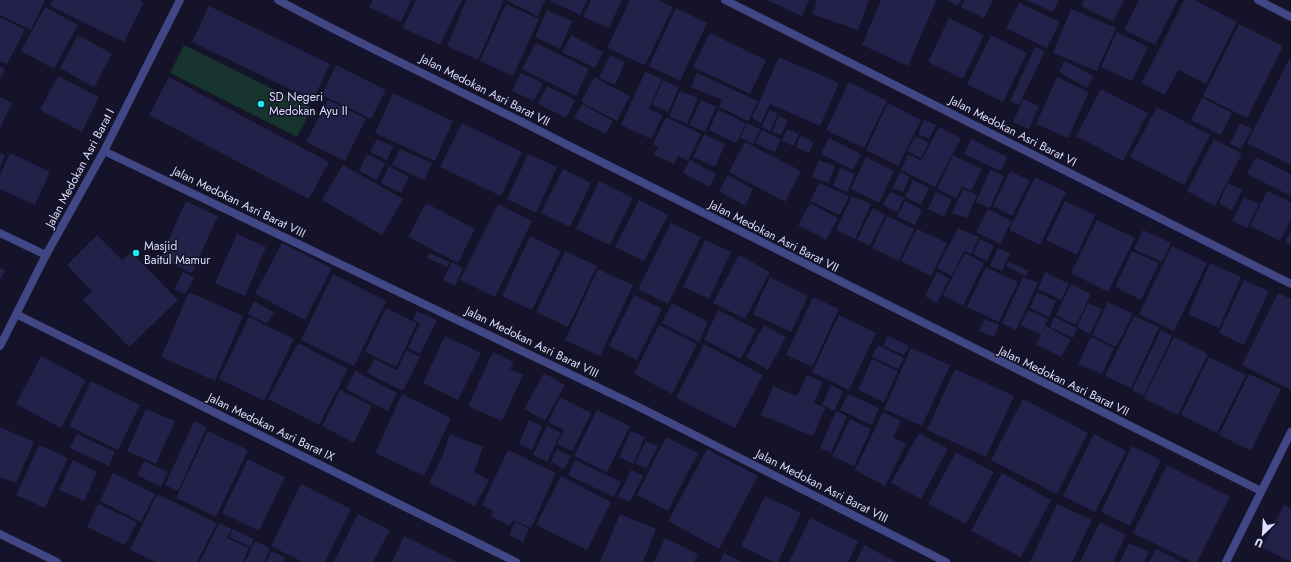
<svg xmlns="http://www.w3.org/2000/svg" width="1291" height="562" font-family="Jost,sans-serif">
  <rect width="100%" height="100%" fill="#141329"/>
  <path fill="#16332e" d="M184 45 312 108 297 137 170 73Z"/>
  <path fill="#232049" d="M0 0H45L31 30 0 15Z
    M53 0H139L144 2 124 42 50 6Z
    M373 0H411L401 22 369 7Z
    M416 0H462L440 45 403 28Z
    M466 0H504L478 60 447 46Z
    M507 0H545L538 16 507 1Z
    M550 0H587L580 15 550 1Z
    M591 0H622L609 28 583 17Z
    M630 0H658L673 7 645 65 607 48Z
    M767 0H809L802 16Z
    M817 0H869L858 30 812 14Z
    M881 0H933L936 1 908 66 862 45Z
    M946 0H961L958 6Z
    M964 0H993L984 18 961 7Z
    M1026 0H1059L1053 12Z
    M1084 0H1124L1113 22 1081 6Z
    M1139 0H1178L1155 45 1124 30Z
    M1184 0H1195L1237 22 1206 84 1178 70 1165 95 1142 83Z
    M1019 3 1060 22 1047 48 1006 28Z
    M506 4 539 19 513 76 480 61Z
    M209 6 330 64 313 100 192 42Z
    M45 7 78 25 54 69 21 51Z
    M676 8 707 23 680 81 649 66Z
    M1071 9 1116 28 1097 71 1053 53Z
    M547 10 572 21 560 49 535 37Z
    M0 17 25 30 7 64 0 61Z
    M949 18 984 35 963 79 928 62Z
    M1239 24 1283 46 1247 118 1203 96Z
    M1117 32 1148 47 1132 81 1101 67Z
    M710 33 766 60 750 94 693 67Z
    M78 35 112 54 94 87 60 68Z
    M571 35 603 52 595 68 562 52Z
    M991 35 1027 53 1003 102 967 84Z
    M536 43 589 69 576 96 522 69Z
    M1035 47 1045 51 1019 105 1010 101Z
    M610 55 625 62 615 85 599 78Z
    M779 57 839 83 820 126 770 104 761 123 752 118Z
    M1289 59 1291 60V165L1247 143Z
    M1065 61 1094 76 1087 88 1059 72Z
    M336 65 386 90 371 119 322 95Z
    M0 66 5 69 0 79Z
    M645 72 662 79 649 109 663 115 651 139 621 125Z
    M521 73 543 83 534 101 512 91Z
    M697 73 758 101 748 121 719 107 722 100 691 87Z
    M58 76 99 97 82 132 40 110Z
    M169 77 329 162 309 199 149 115Z
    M594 77 630 96 617 121 581 102Z
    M1057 77 1089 92 1068 138 1036 124Z
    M663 80 679 87 668 112 652 105Z
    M849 82 887 101 864 148 826 130Z
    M547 86 575 100 566 118 538 104Z
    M1101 89 1148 113 1123 161 1076 136Z
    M680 91 698 98 687 124 669 116Z
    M393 93 453 121 435 161 375 133Z
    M0 97 12 103 0 128Z
    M1202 98 1232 113 1221 135 1191 120Z
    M1023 99 1039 106 1029 129 1013 122Z
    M328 100 366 119 345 161 306 142Z
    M701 100 716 107 705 132 689 125Z
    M888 103 921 120 898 166 866 150Z
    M582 104 613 121 606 134 574 118Z
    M1157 107 1210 135 1184 185 1130 157Z
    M718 110 746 123 736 143 709 130Z
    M769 110 778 114 770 131 762 127Z
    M779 116 788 120 781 135 772 132Z
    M666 117 701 134 688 161 678 156 674 164 654 155 658 147 653 144Z
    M924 120 936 125 929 139 918 134Z
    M462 123 522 152 501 196 440 167Z
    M747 123 760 129 753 144 740 138Z
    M1240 123 1252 129 1241 149 1230 144Z
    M939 127 961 138 935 187 901 170 908 154 921 161Z
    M787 129 799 134 793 146 782 141Z
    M762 130 781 139 775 152 755 143Z
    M704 134 725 144 715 167 693 157Z
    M800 136 814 142 809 153 796 147Z
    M916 136 929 143 921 158 907 151Z
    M829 138 861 154 853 170 821 154Z
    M377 139 393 146 387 160 370 152Z
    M971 139 1007 157 1001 171 964 154Z
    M1214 139 1242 154 1215 206 1187 191Z
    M745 142 801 171 785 202 729 172Z
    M400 149 432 163 424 180 392 165Z
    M0 153 5 155 0 167Z
    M10 153 50 172 35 205 0 189V175Z
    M367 154 385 163 377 180 359 171Z
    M528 154 557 167 536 213 507 199Z
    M953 155 982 169 971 191 962 186 956 198 937 189Z
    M866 157 894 171 879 203 851 189Z
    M1256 157 1291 174V196L1247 174Z
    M690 160 716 174 710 187 683 173Z
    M819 160 835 166 829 183 812 177Z
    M343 165 403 199 382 235 322 200Z
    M389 166 409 177 401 193 381 183Z
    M840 168 855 174 847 192 833 186Z
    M563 169 591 183 570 227 541 213Z
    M990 170 1004 176 990 208 976 202Z
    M1010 171 1030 181 1012 216 993 206Z
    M900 172 910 177 903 192 892 188Z
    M728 175 753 189 745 206 719 191Z
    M1035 177 1066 192 1040 245 1009 230Z
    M913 180 929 188 921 205 905 197Z
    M599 181 633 198 610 245 576 229Z
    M819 183 849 196 840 215 810 201Z
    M1228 183 1242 190 1232 211 1219 203Z
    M963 189 977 195 967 218 952 213Z
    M1267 191 1291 202V220L1280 241 1250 226Z
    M890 192 904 198 897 212 883 205Z
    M936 192 952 199 944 217 928 209Z
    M852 196 871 204 855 239 836 230Z
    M1244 197 1259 204 1247 228 1232 221Z
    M639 200 668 215 644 261 615 247Z
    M186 201 218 216 192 273 160 258Z
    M905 201 922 210 915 225 897 217Z
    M1065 201 1095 215 1077 255 1046 240Z
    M426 203 475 229 458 263 408 237Z
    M810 203 838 218 826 240 798 225Z
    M498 204 532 221 495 297 460 280Z
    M873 208 885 215 870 246 857 240Z
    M988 209 1012 221 1000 244 976 232Z
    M887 216 914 229 899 261 872 248Z
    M1097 220 1135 238 1108 292 1071 273Z
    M671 223 701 237 668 304 638 289Z
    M958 228 979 237 971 254 964 251 952 276 937 268Z
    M917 229 947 243 931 276 901 261Z
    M1291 229V245L1285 242Z
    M1143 230 1171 243 1162 262 1134 249Z
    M237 234 266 247 245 296 215 283Z
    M97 235 122 260 131 252 178 300 129 347 83 300 92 291 67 265Z
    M530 236 561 251 532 310 502 296Z
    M980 239 994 246 987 261 973 254Z
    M705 240 731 252 709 299 683 287Z
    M282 243 332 268 305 320 255 294Z
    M1172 246 1207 263 1174 331 1139 314Z
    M998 248 1010 253 1002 271 990 266Z
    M565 251 597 266 568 327 536 312Z
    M1132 251 1159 263 1141 300 1115 287Z
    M429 253 450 262 447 267 427 258Z
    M965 253 984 263 963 306 943 295Z
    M739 255 770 272 745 319 713 303Z
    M1008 261 1029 271 1026 276 1006 266Z
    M452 262 463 268 455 286 443 280Z
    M1210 263 1241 277 1219 328 1188 314Z
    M986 267 1018 282 999 322 967 307Z
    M0 268 5 271 0 280Z
    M598 269 633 285 600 356 565 340Z
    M183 272 194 278 185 294 174 289Z
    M937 272 949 278 937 303 925 296Z
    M1045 272 1069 284 1061 300 1038 289Z
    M333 274 386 301 354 366 301 340Z
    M770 277 808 296 791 332 753 314Z
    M1023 277 1038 283 1016 330 1002 323Z
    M1244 280 1269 291 1244 345 1219 333Z
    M1071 284 1091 294 1076 325 1056 315Z
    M189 292 243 316 215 381 161 357Z
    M1037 292 1056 301 1049 317 1030 308Z
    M1278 293 1291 299V390L1242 365Z
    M634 295 662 309 637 360 609 346Z
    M813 297 839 309 812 367 786 355Z
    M254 301 274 312 267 324 248 314Z
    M1108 302 1133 314 1116 347 1092 335Z
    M672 303 708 322 699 342 662 323Z
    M1088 303 1102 309 1090 334 1077 327Z
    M386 308 417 323 396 367 365 352Z
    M718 310 756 329 741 359 704 340Z
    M1028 310 1048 319 1041 335 1021 325Z
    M417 311 437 320 420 354 408 348 420 323 413 320Z
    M839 315 876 333 849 390 812 372Z
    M1134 316 1159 327 1131 388 1105 376Z
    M249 317 294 339 264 401 219 379Z
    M1054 317 1077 328 1073 338 1050 327Z
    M985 319 999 325 994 337 979 331Z
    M659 325 697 344 672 394 634 374Z
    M764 325 786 337 768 370 746 357Z
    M1046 326 1071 340 1061 357 1036 344Z
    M1161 330 1172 336 1144 396 1132 390Z
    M445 336 481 353 458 400 423 383Z
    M888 336 909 346 904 355 883 346Z
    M1091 337 1114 348 1102 374 1078 364Z
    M1174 337 1208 354 1178 415 1144 398Z
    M298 343 348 369 319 425 268 399Z
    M704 344 763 375 735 428 676 398Z
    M878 345 904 358 898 369 872 357Z
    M911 348 950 365 922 426 884 409Z
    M406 350 420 357 403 391 367 373 374 359 397 370Z
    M493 352 514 362 510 369 523 375 502 421 468 406Z
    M41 356 86 380 61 428 16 404Z
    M1209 357 1246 375 1217 433 1181 415Z
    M872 359 898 371 884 402 858 390Z
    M955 369 1014 396 986 457 927 430Z
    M355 371 397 393 388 411 346 389Z
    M544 373 565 385 545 421 524 409Z
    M1249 374 1281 389 1251 451 1219 435Z
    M807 375 823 382 814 403 825 408 813 436 761 415 773 386 797 396Z
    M91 381 140 405 118 450 69 426Z
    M831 385 843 391 834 411 822 405Z
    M340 390 372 406 354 443 322 426Z
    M402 394 451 418 424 476 375 453Z
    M848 394 879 408 872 425 840 410Z
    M560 397 591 413 572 451 557 444 564 430 548 422Z
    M1023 399 1088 433 1057 494 991 460Z
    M146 409 175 421 156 464 127 451Z
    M597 410 630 426 607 472 574 456Z
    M836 411 847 416 831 453 820 448Z
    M883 412 901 421 893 437 906 444 885 486 855 470Z
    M850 419 871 429 854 466 832 456Z
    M529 420 542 426 532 450 519 444Z
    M194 421 207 427 178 491 165 485Z
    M547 426 561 433 547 462 533 455Z
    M0 427 34 442 16 483 0 477Z
    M208 431 248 450 216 517 176 498Z
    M631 431 645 437 633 464 619 457Z
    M919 433 948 449 921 499 891 483Z
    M77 434 115 452 109 466 70 448Z
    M450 434 483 447 474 472 489 480 475 506 429 483 442 457Z
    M1094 434 1126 451 1095 512 1063 496Z
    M666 437 698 453 668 511 637 495Z
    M646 441 658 446 646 469 635 463Z
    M39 445 68 458 45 508 16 495Z
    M1132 446 1161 460 1130 526 1101 512Z
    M557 449 571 456 564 469 551 462Z
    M707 449 758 476 719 549 668 521Z
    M508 450 556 473 531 528 513 520 510 526 491 516 493 511 482 505Z
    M956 452 994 472 966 524 928 504Z
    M248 459 285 477 259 531 222 513Z
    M73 460 97 472 84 501 59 490Z
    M575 460 621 482 614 497 568 475Z
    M144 461 168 472 161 487 137 475Z
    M1167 465 1230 497 1197 562H1192L1133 533Z
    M631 470 643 476 630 502 618 497Z
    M113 473 155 494 141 522 100 501Z
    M1002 473 1051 500 1021 557 971 531Z
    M561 476 611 502 587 550 536 525Z
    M301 484 351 509 325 562H303L271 546Z
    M157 494 217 523 197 562H156L130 550Z
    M765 496 801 513 778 562H774L741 546Z
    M98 504 137 522 125 545 87 527Z
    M1057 504 1092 520 1072 562H1030Z
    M1284 505 1291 508V562L1262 547Z
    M358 514 390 530 373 562H334Z
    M620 514 656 529 643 562H600Z
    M810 518 858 541 848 562H789Z
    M515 522 529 529 523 542 509 535Z
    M1100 522 1126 535 1113 562H1080Z
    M219 523 232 529 227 538 249 548 243 562H200Z
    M233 529 254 539 250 547 230 537Z
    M404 536 457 562H392Z
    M665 538 698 554 694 562H654Z
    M255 541 270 548 264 562H245Z
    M1129 543 1149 552 1144 562H1120Z
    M864 545 896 562H856Z
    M1156 549 1182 562H1149Z
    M271 551 285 557 283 562H266Z
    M724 553 742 562H720Z"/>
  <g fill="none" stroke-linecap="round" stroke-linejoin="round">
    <path stroke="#414785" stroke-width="8" d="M278 0C367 48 459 90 550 136 786 256 1023 374 1261 491
      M725 0 1291 284
      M1258 0 1291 17
      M104 151 637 406 946 562
      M0 233 46 255
      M16 314 516 562
      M0 346 46 255 104 151 180 0
      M0 534 57 562
      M1226 562 1291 432"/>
  </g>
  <g fill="#17eeea" stroke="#141329" stroke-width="1.5">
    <circle cx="261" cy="104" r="4"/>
    <circle cx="136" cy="253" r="4"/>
  </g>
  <g text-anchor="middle" stroke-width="3" stroke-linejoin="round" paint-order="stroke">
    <g font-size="12" fill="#ddddfd" stroke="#141329">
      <text transform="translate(485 90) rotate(27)" y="4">Jalan Medokan Asri Barat VII</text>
      <text transform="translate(1013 131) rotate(27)" y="4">Jalan Medokan Asri Barat VI</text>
      <text transform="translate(80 168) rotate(-62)" y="4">Jalan Medokan Asri Barat I</text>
      <text transform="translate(239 202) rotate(26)" y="4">Jalan Medokan Asri Barat VIII</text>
      <text transform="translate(774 236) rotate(27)" y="4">Jalan Medokan Asri Barat VII</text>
      <text transform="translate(532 342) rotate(26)" y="4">Jalan Medokan Asri Barat VIII</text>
      <text transform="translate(1064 381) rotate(26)" y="4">Jalan Medokan Asri Barat VII</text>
      <text transform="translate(271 427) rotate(26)" y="4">Jalan Medokan Asri Barat IX</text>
      <text transform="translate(822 486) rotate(27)" y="4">Jalan Medokan Asri Barat VIII</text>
    </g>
    <g font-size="12" fill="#ddddfd" stroke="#141329" text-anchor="start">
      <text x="269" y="101">SD Negeri<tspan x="269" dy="14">Medokan Ayu II</tspan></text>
      <text x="144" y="250">Masjid<tspan x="144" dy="14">Baitul Mamur</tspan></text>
    </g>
  </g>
  <g transform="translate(1263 534) rotate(205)" stroke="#141329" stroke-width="3" paint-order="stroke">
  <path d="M0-3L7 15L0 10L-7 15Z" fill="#ddddfd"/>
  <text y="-6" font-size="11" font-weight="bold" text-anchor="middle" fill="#ddddfd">U</text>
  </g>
</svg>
